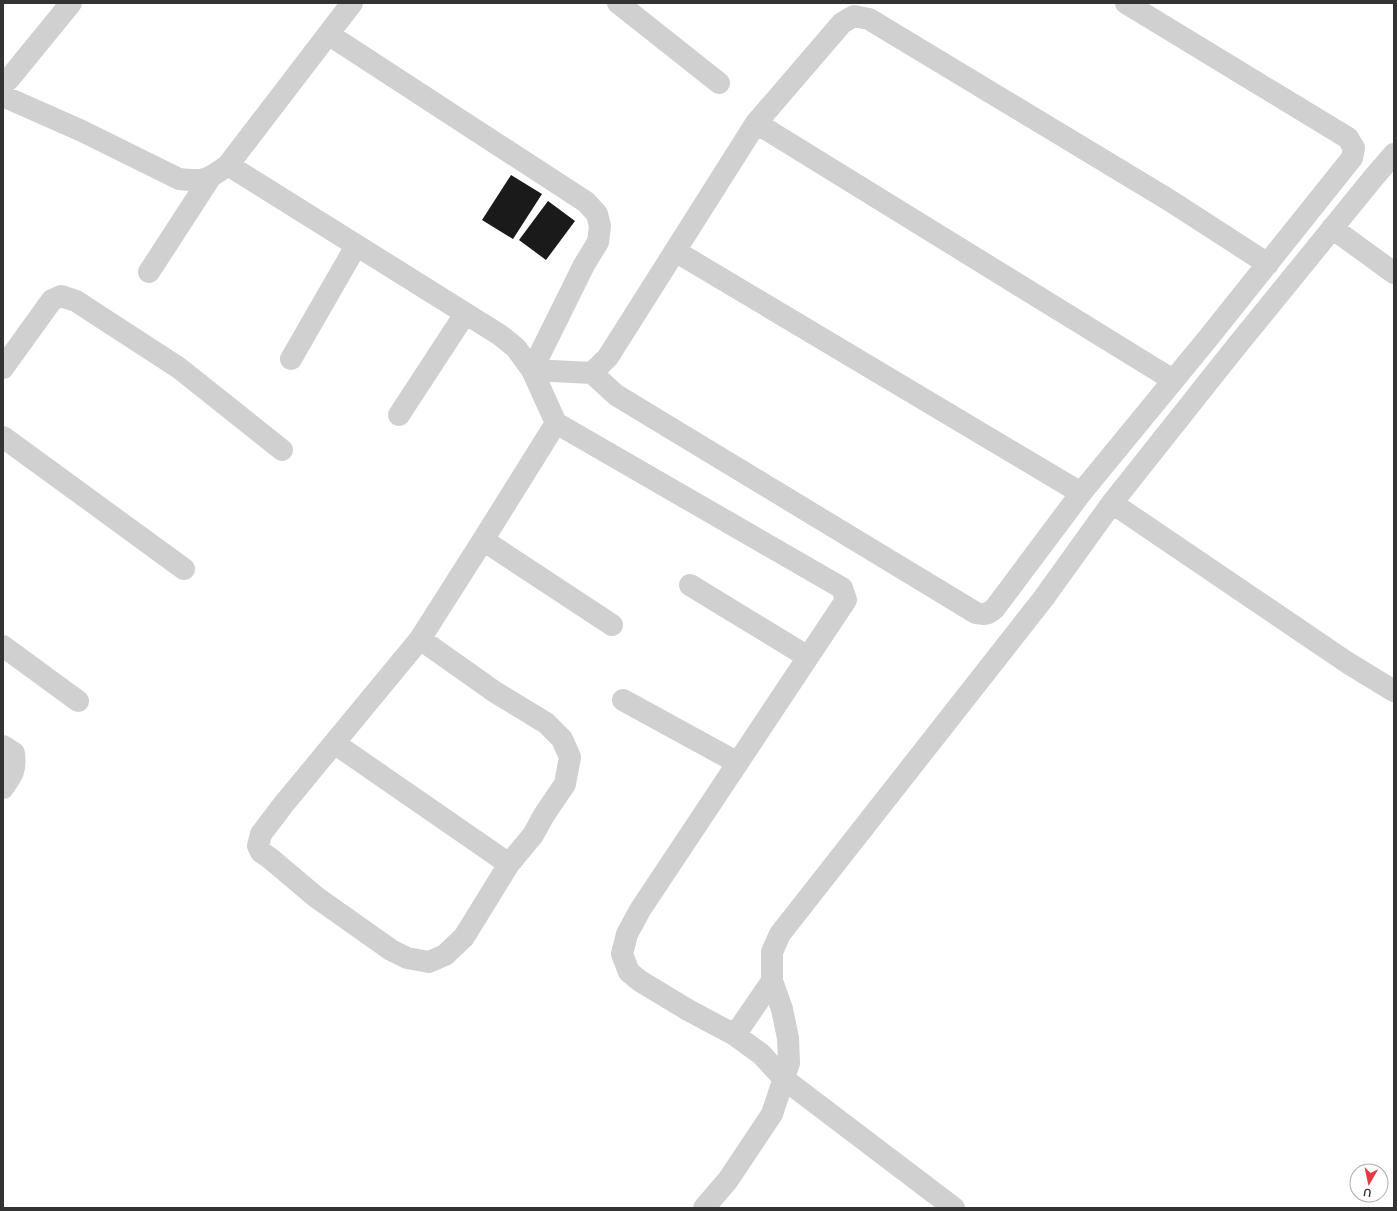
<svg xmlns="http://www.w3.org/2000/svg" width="1397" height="1211" font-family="Mulish,sans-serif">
  <rect width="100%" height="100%" fill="#fff"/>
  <path fill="#1a1a1a" d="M511 175 542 194 513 239 482 220Z
    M548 201 575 221 546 260 519 240Z"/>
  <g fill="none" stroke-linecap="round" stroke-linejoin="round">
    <path stroke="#d0d0d0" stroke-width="22" d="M618 3 719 83
      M328 34 586 202 597 214 600 226 598 242 584 265 532 370 592 373 616 395 976 613C985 615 989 614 995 608L1081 493 1209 337 1352 158 1354 148 1348 138 1126 3
      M3 84 9 79 71 3
      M3 96 82 131 179 179C204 182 208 180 228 165L352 3
      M756 123 1173 380
      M228 165 500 335 516 348 532 370 556 423 842 588 846 600 640 910 627 934 622 954 629 972 640 981 688 1010 735 1035 761 1054 784 1079 954 1208
      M1332 228 1394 273
      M675 251 1081 493
      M149 272 210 178
      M291 359 356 246
      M3 368 52 300 61 296 76 301 179 368 282 450
      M592 373 608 357 756 123 842 23 854 16 869 19 1169 200 1268 264
      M399 415 465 314
      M3 437 184 569
      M1112 503 1348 663 1394 691
      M483 540 612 625
      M690 585 808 657
      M420 639 495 692 546 723 562 739 570 757 565 784 544 815 533 835 509 864 464 937 445 955 429 962 407 958 391 950 316 897 271 859 261 852 258 846 261 834 283 805 420 639 483 540 556 423
      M3 646 78 701
      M623 700 738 763
      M334 743 509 864
      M3 746 14 753C16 770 13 774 3 788
      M735 1035 772 981
      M704 1208 728 1180 772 1114 789 1063 788 1038 782 1009 772 981V952L780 934 1043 599 1112 503 1231 353 1374 177 1394 154"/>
  </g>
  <rect width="1397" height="1211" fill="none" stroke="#333333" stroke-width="8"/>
  <g transform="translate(1369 1183) rotate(189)"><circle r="19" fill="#ffffff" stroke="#adadad"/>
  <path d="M0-3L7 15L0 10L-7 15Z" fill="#e63946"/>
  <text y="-6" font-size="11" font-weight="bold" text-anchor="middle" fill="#333333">U</text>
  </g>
</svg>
